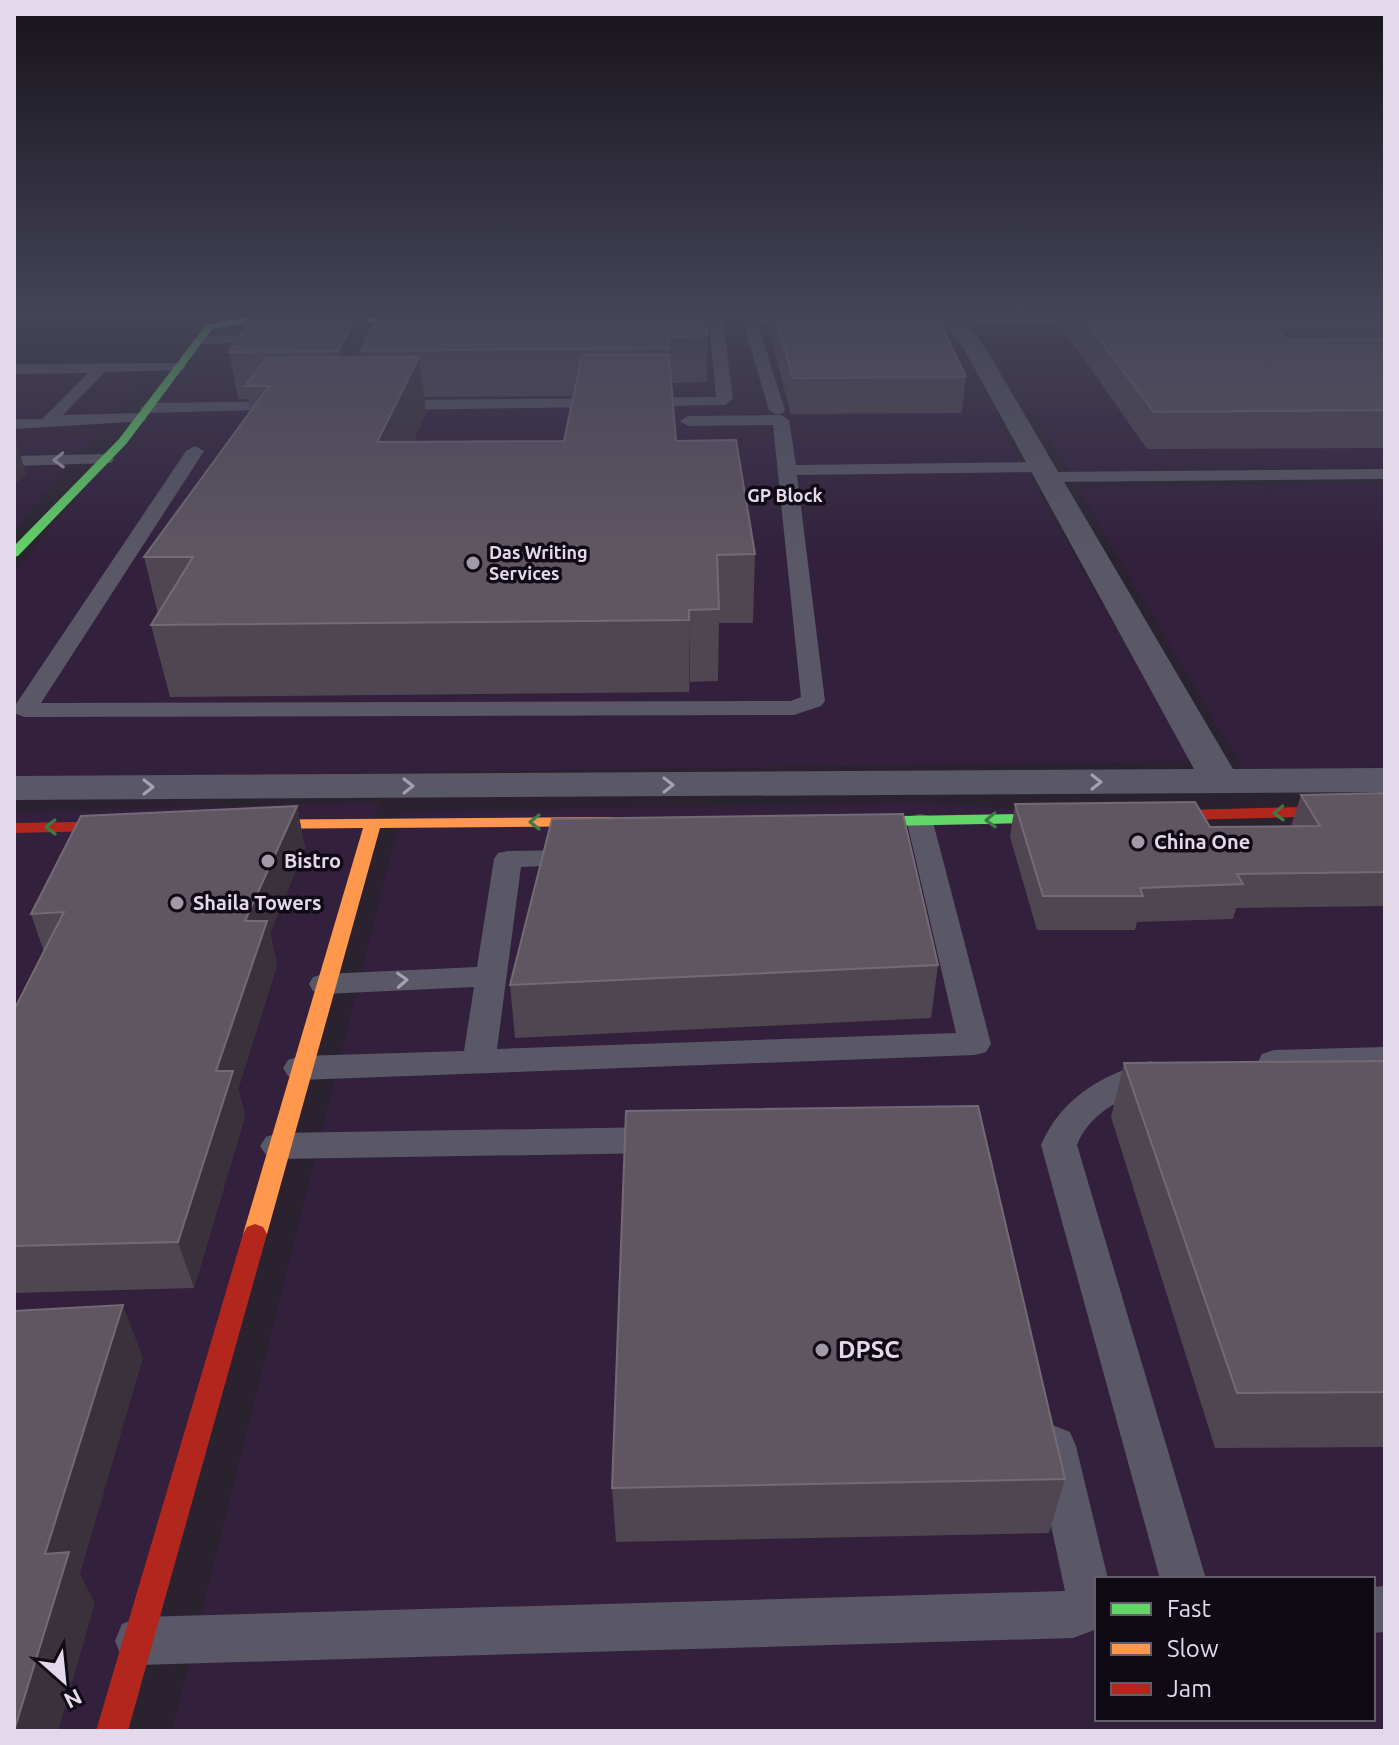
<svg xmlns="http://www.w3.org/2000/svg" width="1399" height="1745" font-family="Ubuntu,sans-serif">
  <rect width="100%" height="100%" fill="#2a222f"/>
  <path fill="#32203c" fill-rule="evenodd" d="M1385 317V470L1070 473 1036 417 993 413 1192 761 14 778V573L139 420 213 343 232 334 285 328 742 325 754 318Z
    M156 363 14 531V364Z
    M1385 483V767L1242 768 1077 487Z
    M380 802 99 1731H14V812Z
    M930 802 1385 843V1731H172L401 812ZM1097 1579H1373V1719H1097Z"/>
  <g fill="none" stroke-linecap="round" stroke-linejoin="round">
    <path fill="#5a5866" fill-rule="evenodd" d="M749 315 756 319 785 410 783 413 777 415 769 410 742 319Z
      M716 316 723 320 733 399 725 405 389 410 381 405 389 400 716 397 709 320Z
      M276 335 281 336V342L199 344 192 340 199 336Z
      M179 363 186 367 184 370 105 372 63 415 140 413 146 415V421L14 429V419H42L88 373 14 374V364Z
      M287 401 293 403V409L148 413 140 408 148 403Z
      M781 415 789 420 796 465 1043 462 1052 467 1043 472 797 475 825 701 821 706 794 715 24 717 14 713V707L186 451 195 446 204 451 41 703 791 701 801 697 773 425 688 426 680 421 688 416Z
      M105 454 111 455 114 459 111 463 14 466V456Z
      M1385 469V479L1048 482 1039 477 1048 472Z
      M920 814 929 816 933 822 991 1044 986 1052 975 1055 300 1080 288 1076 283 1068 288 1060 300 1056 464 1051 474 987 324 994 313 991 309 984 313 977 324 974 477 967 494 859 498 853 508 851 580 850 590 852 594 858 590 864 521 867 497 1049 956 1033 907 822 911 816Z
      M1385 1047V1071L1274 1074 1262 1070 1258 1062 1262 1054 1274 1050Z
      M1150 1061 1162 1065 1167 1073 1162 1081C1129 1096 1091 1109 1077 1145L1206 1579H1160L1041 1145C1062 1097 1102 1075 1150 1061Z
      M661 1127 673 1131 678 1140 673 1149 661 1153 278 1159 266 1155 260 1146 266 1137 278 1133Z
      M1055 1426 1070 1432 1076 1446 1108 1579H1097V1629L1073 1638 139 1665 122 1658 115 1641 122 1624 139 1617 1065 1591 1034 1446 1040 1432Z
      M1385 1586V1632L1373 1633V1587Z"/>
    <path fill="#5a5866" fill-rule="evenodd" d="M780 312H1131L1134 317 1131 322 1123 323 968 324 986 349 1233 769 1385 768V792L14 800V776L1194 769 964 349 946 324 749 325 738 319 749 313Z"/>
    <path fill="#63d668" fill-rule="evenodd" d="M246 317H435L439 320 435 323H246L212 329 127 443 18 556 14 557V546L119 439 206 325Z
      M1071 813 1077 814 1080 818 1077 822 844 827 835 822 844 817Z"/>
    <path fill="#ff974d" fill-rule="evenodd" d="M611 817 620 822 617 826 380 828 267 1234 263 1241 255 1244 247 1241 243 1234 363 828 240 829 231 824 234 820Z"/>
    <path fill="#b3261e" fill-rule="evenodd" d="M749 316 752 321 647 323 643 320 647 317Z
      M1385 805V815L1143 821 1134 816 1143 811Z
      M135 821 144 826 141 830 14 833V823Z
      M255 1224 263 1227 267 1234 128 1731H96L243 1234 247 1227Z"/>
  </g>
  <path fill="#4f4651" fill-rule="evenodd" d="M366 312 369 336 708 312 707 382 671 383 676 441 755 554 753 623H719L718 681 690 682 689 692 170 697 151 625 158 614 144 557 250 412 248 399H238L229 352ZM573 396 564 441 413 442 426 413 424 397Z
    M769 312H935L966 377 962 413 791 414 768 328Z
    M1063 312H1385V448L1147 449 1061 326Z
    M1385 793V906L1236 908 1233 919 1137 922 1135 930H1037L1010 837 1015 804 1210 827 1291 826 1301 795Z
    M297 806 305 848 270 933 277 965 238 1089 245 1116 194 1288 14 1293V1010L44 952 31 914Z
    M938 965 931 1018 515 1038 510 985Z
    M1385 1061V1447L1215 1448 1111 1117 1124 1063Z
    M1065 1479 1049 1533 616 1542 612 1488Z"/>
  <path fill="#3a313c" d="M359 312H366L370 346 361 351 363 362 345 398 338 351Z
    M708 312V344L707 382V336Z
    M1290 326 1282 360 1280 334Z
    M419 357 426 413 386 504 377 442Z
    M14 433 26 474 14 485Z
    M689 610 690 682 689 692Z
    M297 806 305 848 270 933 277 965 238 1089 245 1116 194 1288 178 1242 216 1071 245 921Z
    M123 1305 143 1358 80 1574 95 1603 58 1731H14L45 1554Z"/>
  <path fill="#5f5661" stroke="#746a76" stroke-width="2" d="M256 312H359L338 351 229 352Z
    M380 312H708L707 336 667 337 668 348 361 351Z
    M774 312H935L966 377 793 378Z
    M1079 312H1385V326H1290L1280 334 1290 340 1385 339V410L1154 412Z
    M582 355H669L676 441 736 440 755 554 717 555 719 609 689 610V620L151 625 193 557H144L269 386H245L267 358 419 357 377 442 564 441Z
    M1385 793V872L1237 874 1243 884 1140 888 1143 896H1043L1015 804 1195 802 1210 827 1320 826 1301 795Z
    M297 806 245 921H267L216 1071H233L178 1242 14 1246V1010L64 912 31 914 81 816Z
    M903 814 938 965 510 985 552 819Z
    M1385 1061V1392L1237 1393 1124 1063Z
    M978 1106 1065 1479 612 1488 626 1111Z
    M123 1305 45 1554 69 1552 14 1731V1311Z"/>
  <defs><path id="oneway-chevron" d="M-2-3.5L2.5 0L-2 3.5" fill="none" stroke-width="1.6" stroke-linecap="round" stroke-linejoin="round" transform="scale(2)"/></defs>
  <g stroke="#a59faf">
    <use href="#oneway-chevron" transform="translate(59 460) rotate(178)"/>
    <use href="#oneway-chevron" transform="translate(1096 782)"/>
    <use href="#oneway-chevron" transform="translate(668 785)"/>
    <use href="#oneway-chevron" transform="translate(408 786)"/>
    <use href="#oneway-chevron" transform="translate(148 787)"/>
    <use href="#oneway-chevron" transform="translate(402 980) rotate(-3)"/>
  </g>
  <g stroke="#3e7a43">
    <use href="#oneway-chevron" transform="translate(1279 813) rotate(178)"/>
    <use href="#oneway-chevron" transform="translate(991 820) rotate(178)"/>
    <use href="#oneway-chevron" transform="translate(535 822) rotate(180)"/>
    <use href="#oneway-chevron" transform="translate(51 827) rotate(179)"/>
  </g>
  <linearGradient id="sky" x2="0" y2="1"><stop stop-color="#17131a"/><stop offset="0.56" stop-color="#444458"/><stop offset="1" stop-color="#444458" stop-opacity="0"/></linearGradient>
  <rect width="1399" height="557" fill="url(#sky)"/>
  <g fill="#a299a9" stroke="#100a15" stroke-width="3">
    <circle cx="473" cy="563" r="8"/>
    <circle cx="1138" cy="842" r="8"/>
    <circle cx="268" cy="861" r="8"/>
    <circle cx="177" cy="903" r="8"/>
    <circle cx="822" cy="1350" r="8"/>
  </g>
  <g text-anchor="middle" stroke-width="7" stroke-linejoin="round" paint-order="stroke">
    <g font-size="18" font-weight="bold" fill="#e3d9ea" stroke="#100a15">
      <text x="785" y="502">GP Block</text>
    </g>
    <g font-size="18" font-weight="bold" fill="#e3d9ea" stroke="#100a15" text-anchor="start">
      <text x="489" y="559">Das Writing<tspan x="489" dy="21">Services</tspan></text>
    </g>
    <g font-size="20" font-weight="bold" fill="#e3d9ea" stroke="#100a15" text-anchor="start">
      <text x="1154" y="849">China One</text>
      <text x="284" y="868">Bistro</text>
      <text x="193" y="910">Shaila Towers</text>
    </g>
    <g font-size="24" font-weight="bold" fill="#e3d9ea" stroke="#100a15" text-anchor="start">
      <text x="838" y="1358">DPSC</text>
    </g>
  </g>
  <rect width="1399" height="1745" fill="none" stroke="#e3d9ea" stroke-width="32"/>
  <rect x="1095" y="1577" width="280" height="144" fill="#100a15" stroke="#645d6a" stroke-width="2"/>
  <rect x="1111" y="1603" width="40" height="12" fill="#63d668" stroke="#645d6a" stroke-width="2"/>
  <text x="1167" y="1617" font-size="24" fill="#e3d9ea">Fast</text>
  <rect x="1111" y="1643" width="40" height="12" fill="#ff974d" stroke="#645d6a" stroke-width="2"/>
  <text x="1167" y="1657" font-size="24" fill="#e3d9ea">Slow</text>
  <rect x="1111" y="1683" width="40" height="12" fill="#b3261e" stroke="#645d6a" stroke-width="2"/>
  <text x="1167" y="1697" font-size="24" fill="#e3d9ea">Jam</text>
  <g transform="translate(64 1681) rotate(153)" stroke="#100a15" stroke-width="6" paint-order="stroke">
  <path d="M0-6L14 30L0 20L-14 30Z" fill="#e3d9ea"/>
  <text y="-12" font-size="22" font-weight="bold" text-anchor="middle" fill="#e3d9ea">N</text>
  </g>
</svg>
